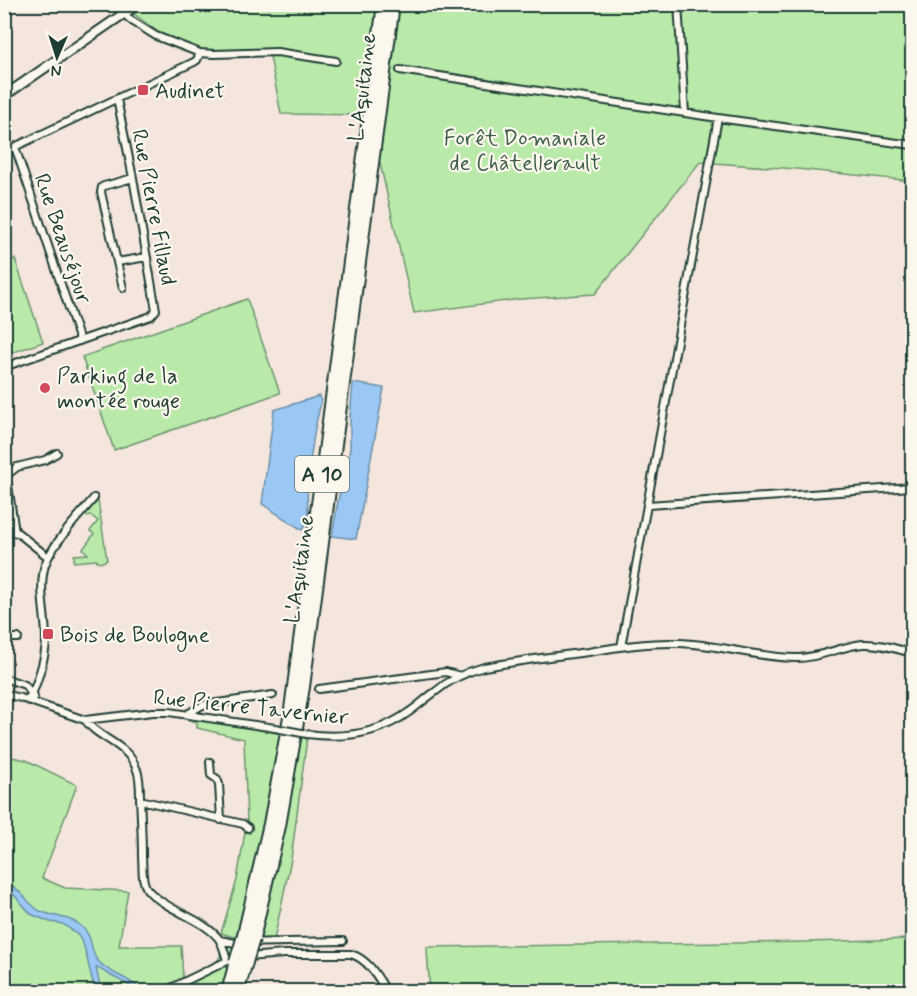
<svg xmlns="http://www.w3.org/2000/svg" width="917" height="996" font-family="Mynerve,sans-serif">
  <rect width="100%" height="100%" fill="#f5e6dd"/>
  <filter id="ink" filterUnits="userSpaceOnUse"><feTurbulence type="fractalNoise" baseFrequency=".0167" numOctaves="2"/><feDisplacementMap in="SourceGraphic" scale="12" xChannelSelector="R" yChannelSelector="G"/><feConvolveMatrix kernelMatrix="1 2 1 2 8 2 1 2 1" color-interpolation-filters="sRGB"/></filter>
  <g filter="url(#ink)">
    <path fill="#b9eaaa" stroke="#6c946f" stroke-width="1.5" d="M122 5H912V181L797 169 700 162 595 294 521 299 414 313 369 115 281 114 269 51H212L199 50 166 38Z
      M15 259 43 342 5 355V263Z
      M247 299 280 393 114 450 82 357Z
      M98 500 107 560 100 563 96 560 74 562V555L88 554 83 549 94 534 90 531 98 521 90 515 88 517 85 515Z
      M190 717 282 734 269 802 237 938 221 933 237 880 245 832 250 833 251 824 247 822 244 739 197 728V723L189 721Z
      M301 737 307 738 291 859 274 940 258 939 278 855Z
      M7 756 26 760 77 785 42 878 65 888 128 891 119 946H181L183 979 215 964 220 957 221 947H237L239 991 5 992 4 767Z
      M912 939V992L430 991 427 951V947L807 942Z"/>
    <path fill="#9bc7f4" stroke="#6990a7" stroke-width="1.5" d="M353 383 384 388 356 539 332 536 338 501 350 449V416Z
      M319 396 321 402 315 428 307 482 308 514 306 524 302 530 262 504 274 410Z
      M4 882C8 884 13 886 16 889 25 895 30 906 40 911 55 918 74 916 85 930 94 940 90 955 100 963 112 975 131 978 142 991H136L132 987 96 967 101 991H95L84 946 78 935 63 924 50 922 31 914 13 894 5 889Z"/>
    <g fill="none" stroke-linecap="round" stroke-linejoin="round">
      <defs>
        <path id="minor" d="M113 4 132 21 156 36 200 53 214 54 277 52 336 61
          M678 4 685 113
          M400 70 718 118 912 145
          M15 147 80 341
          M4 152 194 62 197 60 200 53
          M133 178 104 186 102 187 101 192 117 262 147 257
          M117 262 123 288
          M4 367 151 316 156 310 133 178 117 99
          M4 477 17 467 45 460 57 453
          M4 478 8 485 15 532
          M648 505 912 487
          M4 534 11 532 18 533 48 557
          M4 638H18
          M621 647 718 118
          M4 678 25 685 34 697
          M319 689 446 672 460 676
          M4 694 21 698 85 720 153 712H169L275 728
          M27 700C34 693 36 684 39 675 43 663 46 651 46 639 46 614 38 589 45 565 52 544 80 515 94 498
          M187 714 203 705 273 695
          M85 720C99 740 128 743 137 770 140 778 140 788 140 797 141 817 142 837 142 857 143 867 141 880 147 889 164 910 203 918 219 939 223 945 225 953 227 961
          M307 734C344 739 379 734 409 712 418 706 426 698 435 692 449 680 466 672 484 667 519 661 554 656 588 652 618 647 649 642 679 643 718 644 757 658 797 658 820 658 841 646 863 644 880 643 896 649 912 653
          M210 762 211 775 217 779 219 784 221 820
          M140 800 243 824 248 828
          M220 940 235 943 343 941
          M247 957 284 954H351C369 960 377 976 387 992
          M163 992 231 959"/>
        <path id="tertiary" d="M4 96 138 4"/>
        <path id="motorway" d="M243 939 270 824 290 717 384 4
          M253 939 279 826 303 687 393 4
          M228 992 236 962
          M237 992 246 962"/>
      </defs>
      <use href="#minor" stroke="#1f3d34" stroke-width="10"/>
      <use href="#tertiary" stroke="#1f3d34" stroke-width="12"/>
      <use href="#motorway" stroke="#1f3d34" stroke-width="16"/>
      <use href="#minor" stroke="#fbf7ec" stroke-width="6"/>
      <use href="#tertiary" stroke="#fbf7ec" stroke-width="8"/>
      <use href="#motorway" stroke="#fbf7ec" stroke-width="12"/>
      <defs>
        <path id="minor-bridge" d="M275 728 307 734"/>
        <path id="motorway-bridge" d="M236 962 243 939
          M246 962 253 939"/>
      </defs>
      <use href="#minor-bridge" stroke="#1f3d34" stroke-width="10" stroke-linecap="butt"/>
      <use href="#motorway-bridge" stroke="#1f3d34" stroke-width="16" stroke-linecap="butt"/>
      <use href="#minor-bridge" stroke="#fbf7ec" stroke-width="6"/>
      <use href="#motorway-bridge" stroke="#fbf7ec" stroke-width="12"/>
    </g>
  </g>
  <g fill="#d1495b" stroke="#fbf7ec" stroke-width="2">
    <rect x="137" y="84" width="12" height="12" rx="3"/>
    <circle cx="45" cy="388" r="6"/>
    <rect x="42" y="628" width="12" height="12" rx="3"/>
  </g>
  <g text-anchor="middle" stroke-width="4.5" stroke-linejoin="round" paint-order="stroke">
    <rect fill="#fbf7ec" stroke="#61756b" stroke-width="1.5" x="295" y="456" width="54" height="36" rx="4.5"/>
    <g font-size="21" font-weight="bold" fill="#1f3d34">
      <text x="322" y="481">A 10</text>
    </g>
    <g font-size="22" fill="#1f3d34" stroke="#fbf7ec">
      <text transform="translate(361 87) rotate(-83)" y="8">L'Aquitaine</text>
      <text transform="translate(155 207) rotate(79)" y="8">Rue Pierre Fillaud</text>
      <text transform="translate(64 238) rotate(71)" y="8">Rue Beauséjour</text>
      <text transform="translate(298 569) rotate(-82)" y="8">L'Aquitaine</text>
      <text transform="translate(251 706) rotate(6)" y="8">Rue Pierre Tavernier</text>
    </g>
    <g font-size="22" fill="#1f3d34" stroke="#fbf7ec" text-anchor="start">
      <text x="155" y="98">Audinet</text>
      <text x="57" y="383">Parking de la<tspan x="57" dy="25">montée rouge</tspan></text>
      <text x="60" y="642">Bois de Boulogne</text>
    </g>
    <g font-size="22" fill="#3e604c" stroke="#fbf7ec">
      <text x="525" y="145">Forêt Domaniale<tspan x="525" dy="25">de Châtellerault</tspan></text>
    </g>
  </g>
  <rect width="917" height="996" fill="none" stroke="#fbf7ec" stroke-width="24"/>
  <rect x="12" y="12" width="893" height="972" fill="none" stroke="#1f3d34" stroke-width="2" filter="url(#ink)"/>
  <g transform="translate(57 57) rotate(183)" stroke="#fbf7ec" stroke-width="4.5" paint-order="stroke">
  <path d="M0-4.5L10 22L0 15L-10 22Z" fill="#1f3d34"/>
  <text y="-9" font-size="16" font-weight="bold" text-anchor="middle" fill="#1f3d34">N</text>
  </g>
</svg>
